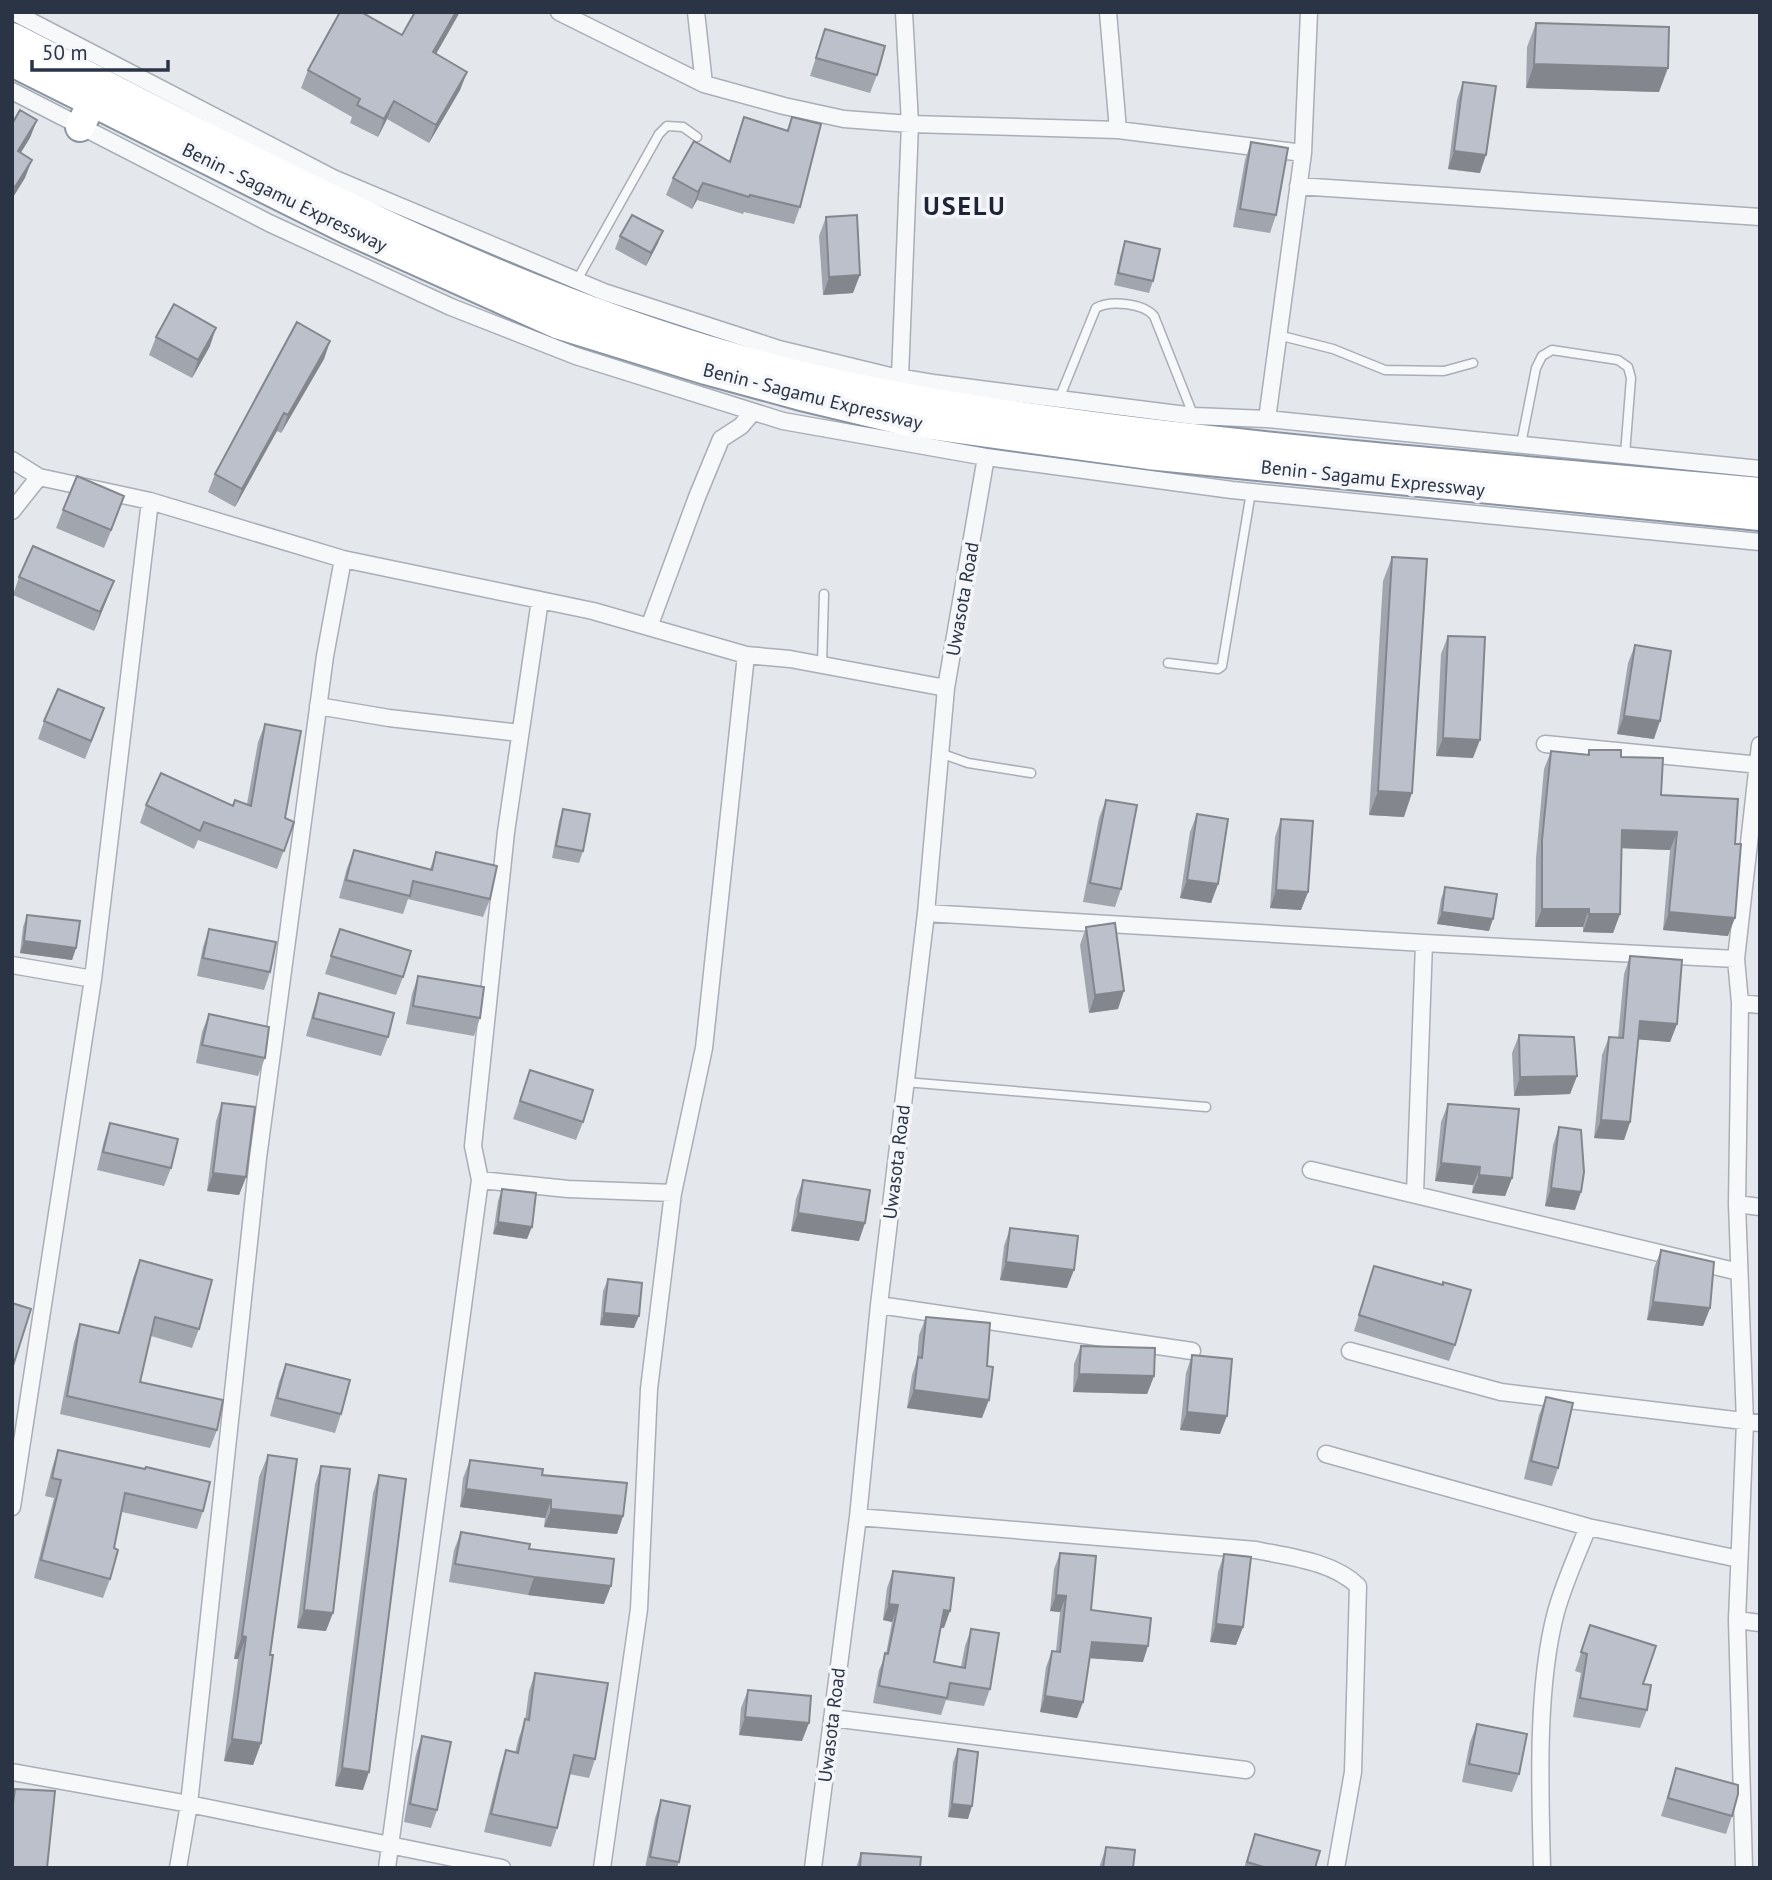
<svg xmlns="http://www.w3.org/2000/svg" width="1772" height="1880" font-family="'PT Sans',sans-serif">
  <rect width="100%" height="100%" fill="#e4e7ec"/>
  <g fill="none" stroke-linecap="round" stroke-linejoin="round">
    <defs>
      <path id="lane" d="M577 280 659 134 667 126 683 127 697 137
        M1278 335 1333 349 1385 370 1444 371 1473 363
        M1059 399 1096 308C1110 300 1143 303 1154 316L1194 417
        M1521 444 1536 368 1542 356 1552 350 1618 360 1628 367 1631 378 1625 454
        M1168 663 1218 669 1222 666 1251 492
        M822 665 824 594
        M940 753 968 763 1031 773
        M905 1082 1206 1107"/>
      <path id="street" d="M13 12 333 178 604 292 779 349 890 376 933 383 1194 416 1267 419 1760 469
        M559 12 704 84 784 106 844 119 910 124 1118 130 1303 153
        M696 12 704 84
        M1108 12 1118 130
        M12 91 269 223 451 307 576 356 783 421 986 457 1232 490 1760 542
        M1298 186 1760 217
        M900 377 910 124 904 12
        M1267 419 1303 153 1309 12
        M12 460 39 477 150 501 343 559 593 611 746 655 790 659 946 688
        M12 511 39 477
        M649 627 697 497 721 439 741 426 753 412
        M318 706 389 718 520 733
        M1545 744 1760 765
        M926 913 1424 943 1736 959
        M12 965 93 979
        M1740 1003 1760 1005
        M1311 1170 1739 1272
        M480 1180 568 1189 673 1193
        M1415 1194 1424 943
        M1737 1204 1760 1207
        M879 1305 1192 1351
        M1350 1351 1501 1392 1760 1423
        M1326 1454 1588 1527 1739 1559
        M12 1507 93 979 150 501
        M858 1517 1256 1550C1289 1557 1332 1561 1358 1586L1353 1772 1336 1868
        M1737 1620 1760 1623
        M832 1718 1246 1770
        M12 1772 189 1804 502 1868
        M178 1868 189 1804 258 1158 325 656 343 559
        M387 1868 480 1180 473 1146 506 832 540 600
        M602 1868 639 1609 649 1389 673 1193 704 1048 746 655
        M813 1868 858 1517 879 1305 926 913 946 688 986 457
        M1542 1868C1540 1789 1536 1687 1556 1612 1564 1583 1577 1555 1588 1527
        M1744 1868 1737 1620 1745 1422 1737 1204 1740 1003 1736 959 1760 745"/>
      <path id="highway" d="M12 37C246 156 479 285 732 357 865 396 1010 416 1148 433 1351 457 1556 473 1760 492
        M12 62 348 230 557 324 706 370 805 397 909 422 1148 455 1760 516
        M80 127 92 102"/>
    </defs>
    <use href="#lane" stroke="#a9aeb7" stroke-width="11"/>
    <use href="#street" stroke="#a9aeb7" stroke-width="19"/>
    <use href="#highway" stroke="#8b94a3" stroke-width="32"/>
    <use href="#lane" stroke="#f7f8fa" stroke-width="8"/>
    <use href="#street" stroke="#f7f8fa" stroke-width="16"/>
    <use href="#highway" stroke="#fff" stroke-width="28"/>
  </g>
  <path fill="#a1a5ae" d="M1536 23 1659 92 1526 88 1527 47Z
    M825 29 877 75 870 93 810 76Z
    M436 54 467 72 460 90 429 143 387 119 378 137 350 123 352 117 301 88 308 70Z
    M1463 82 1480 173 1448 169 1457 100Z
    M744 117 787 130 792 117 800 207 794 224 744 212 743 214 697 200 692 209 666 195 673 178 729 161Z
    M1251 142 1276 215 1270 233 1233 227 1245 160Z
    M826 217 853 293 823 295 819 236Z
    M620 236 658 243 646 266 615 249Z
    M1125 241 1153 281 1149 293 1114 285 1121 253Z
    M156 337 210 346 192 378 149 355Z
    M330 341 324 359 281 433 277 431 235 507 208 492 215 474Z
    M63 510 118 514 104 548 56 528Z
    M1392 557 1404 817 1369 815 1383 581Z
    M19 577 107 599 94 631 13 595Z
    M1448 636 1473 758 1436 756 1441 654Z
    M1635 645 1654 739 1617 734 1628 663Z
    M44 721 98 726 85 759 38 739Z
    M265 724 285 818 294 822 277 869 198 840 194 849 140 823 146 805 233 806 247 804 258 742Z
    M1589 750 1621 757 1661 795 1728 936 1663 930 1670 850 1622 848 1620 914 1613 933 1583 932V927H1535L1536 858 1544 769 1551 751 1587 755Z
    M1106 800 1121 889 1115 907 1083 902 1099 818Z
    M563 809 583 851 579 863 552 858 559 821Z
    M1197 814 1218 884 1211 903 1180 898 1190 832Z
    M1281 819 1308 892 1301 910 1270 908 1275 837Z
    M354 850 430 869 436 852 490 899 483 917 408 899 403 914 339 898 347 868Z
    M1445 887 1489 931 1437 924 1441 899Z
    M27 915 76 948 72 960 20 953 23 927Z
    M1086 927 1118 1009 1089 1013 1080 945Z
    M209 929 270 972 264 990 197 976 203 947Z
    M340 929 403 977 396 995 325 974Z
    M1630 956 1677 1024 1670 1042 1638 1039 1630 1122 1624 1140 1594 1138 1602 1055 1609 1037 1618 1038 1624 974Z
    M418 976 480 1018 474 1036 406 1024 412 994Z
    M319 993 388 1037 381 1056 306 1036 313 1011Z
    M209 1014 265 1058 258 1076 196 1063 202 1032Z
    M1519 1035 1577 1076 1570 1094 1514 1096 1512 1053Z
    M530 1070 583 1122 576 1140 513 1119Z
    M222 1103 246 1177 239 1195 207 1191 216 1121Z
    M1448 1104 1512 1178 1505 1196 1472 1193 1473 1185 1435 1181 1441 1122Z
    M110 1123 171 1168 164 1186 97 1170 104 1141Z
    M1559 1127 1575 1210 1545 1206 1553 1145Z
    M803 1180 859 1241 791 1231 796 1199Z
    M502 1189 527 1239 493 1234 498 1201Z
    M1010 1228 1067 1288 1000 1280 1004 1246Z
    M1661 1250 1710 1308 1703 1326 1647 1320 1654 1268Z
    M140 1260 199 1329 192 1348 151 1336 140 1382 217 1430 210 1448 60 1414 74 1342 80 1324 118 1333 133 1278Z
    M1374 1266 1455 1345 1449 1361 1354 1331Z
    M608 1279 634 1328 600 1325 603 1291Z
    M926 1317 982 1418 907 1408 912 1375 917 1360 919 1335Z
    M1081 1346 1154 1376 1147 1394 1073 1392 1074 1364Z
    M1192 1355 1220 1434 1180 1430 1186 1373Z
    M286 1364 341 1414 335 1433 270 1416 279 1382Z
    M1546 1397 1558 1468 1552 1486 1524 1479 1539 1415Z
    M58 1450 203 1511 197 1529 122 1512 114 1548 110 1579 103 1598 34 1578 54 1498 45 1496 52 1468Z
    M268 1455 270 1655 261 1743 253 1765 224 1761 238 1659H234L259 1477Z
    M470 1460 542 1475 623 1516 617 1534 544 1527 545 1518 460 1507 463 1478Z
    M321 1466 326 1631 297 1628 315 1484Z
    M379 1475 363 1790 335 1786 373 1493Z
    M461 1532 529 1549 604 1604 528 1595 449 1582 454 1550Z
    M1060 1553 1091 1610 1143 1662 1090 1658 1083 1702 1077 1718 1040 1712 1046 1667 1052 1651H1056L1060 1612 1050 1611 1054 1569Z
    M1224 1554 1243 1627 1236 1645 1210 1642 1218 1572Z
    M893 1571 944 1628H941L934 1662 961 1667 965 1646 971 1629 990 1689 984 1706 946 1700 941 1715 873 1703 879 1670 886 1654 892 1622 883 1620 887 1588Z
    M1590 1625 1647 1710 1640 1728 1573 1717 1581 1673 1575 1671Z
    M535 1673 595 1759 589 1778 569 1774 557 1828 551 1847 484 1832 500 1768 506 1750 515 1753 519 1737 525 1721 529 1691Z
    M748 1690 802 1741 739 1735 741 1708Z
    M1477 1724 1519 1774 1512 1792 1462 1782 1470 1742Z
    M422 1736 437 1810 431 1828 404 1822 416 1754Z
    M958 1749 968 1819 948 1817 953 1762Z
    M1676 1768 1732 1816 1726 1834 1661 1816Z
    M661 1800 679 1862 677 1868H645L655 1818Z
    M1255 1834 1315 1868H1244Z
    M1106 1847 1133 1868H1099Z
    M861 1853 920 1868H856Z"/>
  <path fill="#83868d" d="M456 12H460L427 70 433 52Z
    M1534 64 1668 68 1659 92 1526 88Z
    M467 72 460 90 429 143 436 125Z
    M394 101 387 119 378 137 384 119Z
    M37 120 30 138 12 167 18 151Z
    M1454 151 1486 155 1480 173 1448 169Z
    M32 160 25 178 12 199V194L15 187Z
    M703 183 697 200 692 209 698 192Z
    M663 231 658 243 646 266 651 253Z
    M860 275 853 293 823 295 829 277Z
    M216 328 210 346 192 378 198 360Z
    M330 341 324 359 281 433 288 415Z
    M284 413 277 431 235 507 242 489Z
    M114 581 107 599 94 631 100 612Z
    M1624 716 1660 721 1654 739 1617 734Z
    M1443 738 1480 740 1473 758 1436 756Z
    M1378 791 1412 793 1404 817 1369 815Z
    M1622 830 1677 832 1670 850 1616 848Z
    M1187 880 1218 884 1211 903 1180 898Z
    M1276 890 1308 892 1301 910 1270 908Z
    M1542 909H1589L1583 927H1535Z
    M1442 912 1493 919 1489 931 1437 924Z
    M1669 912 1735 918 1728 936 1663 930Z
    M1589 914H1620L1613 933 1583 932Z
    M24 941 76 948 72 960 20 953Z
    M1124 991 1118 1009 1089 1013 1095 995Z
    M1640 1021 1677 1024 1670 1042 1633 1039Z
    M1577 1076 1570 1094 1514 1096 1520 1077Z
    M1601 1120 1630 1122 1624 1140 1594 1138Z
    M1441 1163 1480 1167 1473 1185 1435 1181Z
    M213 1173 246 1177 239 1195 207 1191Z
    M1479 1175 1512 1178 1505 1196 1472 1193Z
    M1551 1188 1581 1192 1575 1210 1545 1206Z
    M798 1213 865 1223 859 1241 791 1231Z
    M498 1222 532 1227 527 1239 493 1234Z
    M1006 1262 1074 1270 1067 1288 1000 1280Z
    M1653 1302 1710 1308 1703 1326 1647 1320Z
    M604 1313 639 1316 634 1328 600 1325Z
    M1079 1374 1154 1376 1147 1394 1073 1392Z
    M914 1390 989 1400 982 1418 907 1408Z
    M1187 1412 1227 1416 1220 1434 1180 1430Z
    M466 1489 551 1500 545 1518 460 1507Z
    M551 1509 623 1516 617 1534 544 1527Z
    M534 1577 611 1586 604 1604 528 1595Z
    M1056 1595 1066 1596 1060 1612 1050 1611Z
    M889 1604 898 1605 892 1622 883 1620Z
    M304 1610 333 1613 326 1631 297 1628Z
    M944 1610 950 1611 944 1628 938 1627Z
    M1216 1624 1243 1627 1236 1645 1210 1642Z
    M242 1636 246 1637 238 1659H234Z
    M1092 1642 1148 1646 1143 1662 1086 1658Z
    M1045 1696 1083 1702 1077 1718 1040 1712Z
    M745 1717 809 1723 802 1741 739 1735Z
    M232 1739 261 1743 253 1765 224 1761Z
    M342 1768 369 1772 363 1790 335 1786Z
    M952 1804 972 1806 968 1819 948 1817Z"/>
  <path fill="#bbc0ca" stroke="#83868d" stroke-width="2" d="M340 12H361L402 35 415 12H456L433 52 467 72 436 125 394 101 384 119 357 105 360 99 308 70Z
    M1536 23 1669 27 1668 68 1534 64Z
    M825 29 885 46 877 75 816 58Z
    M1463 82 1496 86 1486 155 1454 151Z
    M20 110 37 120 18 151 32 160 15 187 12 185V124Z
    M744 117 788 131 792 117 821 124 800 207 750 195 749 197 703 183 698 192 673 178 694 141 730 162Z
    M1251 142 1288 148 1276 215 1240 209Z
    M632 215 663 231 651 253 620 236Z
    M857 215 860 275 829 277 826 217Z
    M1125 241 1160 249 1153 281 1118 273Z
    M174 304 216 328 198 360 156 337Z
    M297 322 330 341 288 415 284 413 242 489 215 474Z
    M77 476 124 496 111 530 63 510Z
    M33 546 114 581 100 612 19 577Z
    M1392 557 1427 559 1412 793 1378 791Z
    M1448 636 1485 637 1480 740 1443 738Z
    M1635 645 1671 651 1660 721 1624 716Z
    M58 689 104 708 91 741 44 721Z
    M265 724 301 731 285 818 294 822 284 851 204 822 200 831 146 805 161 773 233 806 235 800 251 806Z
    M1589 750H1621V757L1663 758 1661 795 1738 799 1735 844H1741L1735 918 1669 912 1677 832 1622 830 1620 914H1589V909H1542V840L1551 751 1589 755Z
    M1106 800 1137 805 1121 889 1090 883Z
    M563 809 590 814 583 851 556 846Z
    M1197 814 1228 819 1218 884 1187 880Z
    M1281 819 1313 821 1308 892 1276 890Z
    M354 850 432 870 436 852 497 866 490 899 413 881 410 896 346 880Z
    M1445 887 1497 894 1493 919 1442 912Z
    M27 915 80 921 76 948 24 941Z
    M1115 923 1124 991 1095 995 1086 927Z
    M209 929 276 942 270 972 203 958Z
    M340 929 411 951 403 977 331 956Z
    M1630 956 1682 960 1677 1024 1640 1021 1630 1122 1601 1120 1609 1037 1623 1038Z
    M418 976 484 987 480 1018 413 1006Z
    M319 993 394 1013 388 1037 313 1018Z
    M209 1014 269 1027 265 1058 202 1045Z
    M1519 1035 1574 1037 1577 1076 1520 1077Z
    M530 1070 593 1090 583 1122 520 1101Z
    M222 1103 255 1107 246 1177 213 1173Z
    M1448 1104 1519 1109 1512 1178 1479 1175 1480 1167 1441 1163Z
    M110 1123 178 1139 171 1168 103 1152Z
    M1559 1127 1581 1130 1584 1172 1581 1192 1551 1188Z
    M803 1180 870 1190 865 1223 798 1213Z
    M502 1189 536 1193 532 1227 498 1222Z
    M1010 1228 1078 1236 1074 1270 1006 1262Z
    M1661 1250 1714 1262 1710 1308 1653 1302Z
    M140 1260 212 1280 199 1329 155 1317 140 1382 223 1400 217 1430 67 1396 80 1324 119 1333Z
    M1374 1266 1443 1285V1282L1471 1290 1455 1345 1359 1315Z
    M608 1279 642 1283 639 1316 604 1313Z
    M12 1303 31 1309 12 1369Z
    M926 1317 990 1323 987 1366 993 1367 989 1400 914 1390 918 1357 922 1358Z
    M1081 1346 1155 1348 1154 1376 1079 1374Z
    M1192 1355 1232 1359 1227 1416 1187 1412Z
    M286 1364 350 1380 341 1414 277 1398Z
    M1546 1397 1573 1403 1558 1468 1531 1461Z
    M58 1450 145 1469 146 1467 210 1482 203 1511 125 1493 114 1548 118 1550 110 1579 41 1560 61 1480 52 1478Z
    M268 1455 297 1459 270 1655H273L261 1743 232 1739 246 1637 242 1636Z
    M470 1460 543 1469 542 1475 627 1483 623 1516 551 1509V1500L466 1489Z
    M321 1466 350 1469 333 1613 304 1610Z
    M379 1475 406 1479 369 1772 342 1768Z
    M461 1532 530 1544 529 1549 614 1559 611 1586 534 1577 455 1564Z
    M1060 1553 1096 1556 1091 1610 1151 1618 1148 1646 1092 1642 1083 1702 1045 1696 1052 1651 1060 1652 1066 1596 1056 1595Z
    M1224 1554 1251 1557 1243 1627 1216 1624Z
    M893 1571 954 1578 950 1611 944 1610 934 1662 965 1668 971 1629 999 1633 990 1689 950 1683 947 1698 879 1686 885 1653 888 1654 898 1605 889 1604Z
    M1590 1625 1656 1646 1643 1684 1651 1685 1647 1710 1580 1698 1587 1654 1581 1652Z
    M535 1673 608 1683 595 1759 574 1755 557 1828 491 1814 506 1750 518 1753 525 1719 529 1720Z
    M748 1690 811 1696 809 1723 745 1717Z
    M1477 1724 1527 1734 1519 1774 1469 1764Z
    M422 1736 451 1742 437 1810 410 1804Z
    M958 1749 978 1752 972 1806 952 1804Z
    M1676 1768 1738 1785V1794L1732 1816 1668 1798Z
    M15 1789 55 1791 47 1868H12V1810Z
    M661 1800 690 1806 679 1862 650 1857Z
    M1255 1834 1320 1851 1315 1868H1267L1247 1862Z
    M1106 1847 1135 1850 1133 1868H1103Z
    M861 1853 921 1857 920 1868H860Z"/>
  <g text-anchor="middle" stroke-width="7" stroke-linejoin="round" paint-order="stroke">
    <g font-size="19" fill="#2b3445" stroke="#f4f6f9">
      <text transform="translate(285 197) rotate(26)" y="7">Benin - Sagamu Expressway</text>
      <text transform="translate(813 396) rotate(14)" y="7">Benin - Sagamu Expressway</text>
      <text transform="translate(1373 478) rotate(6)" y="7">Benin - Sagamu Expressway</text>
      <text transform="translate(962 599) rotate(-80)" y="7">Uwasota Road</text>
      <text transform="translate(896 1162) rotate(-83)" y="7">Uwasota Road</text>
      <text transform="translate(831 1725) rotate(-83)" y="7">Uwasota Road</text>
    </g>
    <g font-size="26" font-weight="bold" letter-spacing="2" fill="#1d2536" stroke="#f4f6f9">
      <text x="965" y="215">USELU</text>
    </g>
  </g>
  <rect width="1772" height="1880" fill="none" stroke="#2b3445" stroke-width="28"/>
  <path d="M32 60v10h136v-10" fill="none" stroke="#2b3445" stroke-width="3.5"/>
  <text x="42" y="60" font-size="21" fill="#2b3445" stroke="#f4f6f9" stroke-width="5" paint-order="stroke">50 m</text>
</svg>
